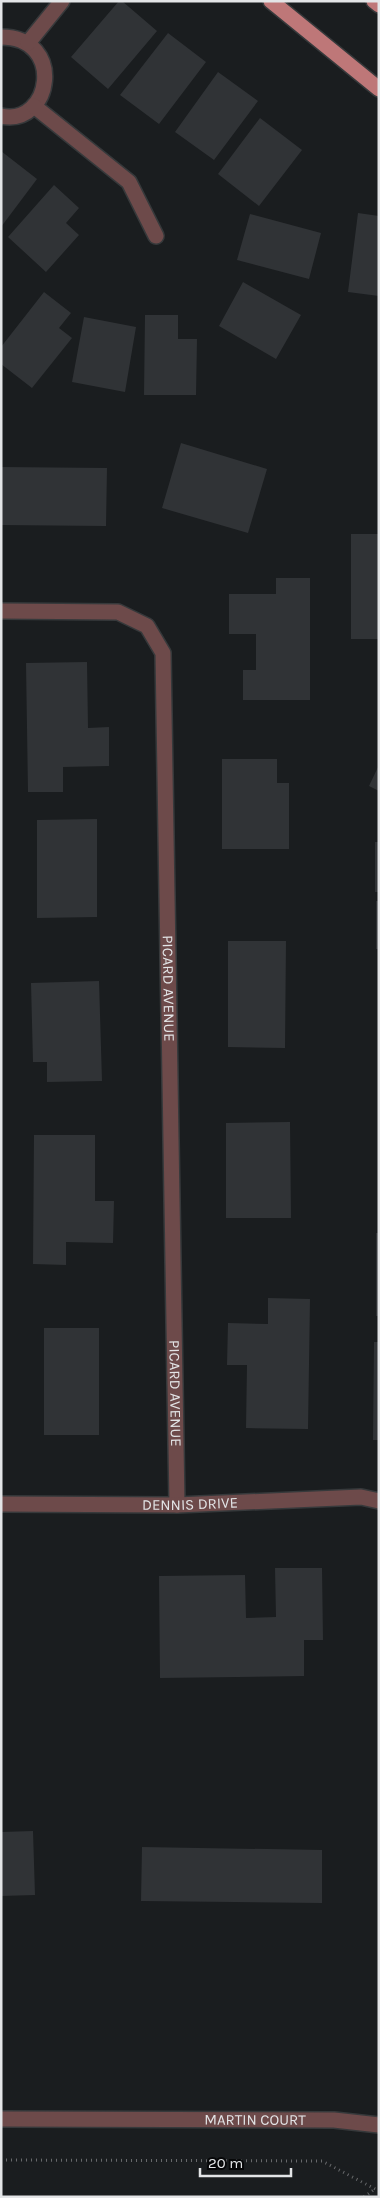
<svg xmlns="http://www.w3.org/2000/svg" width="380" height="2198" font-family="Karla,sans-serif">
  <rect width="100%" height="100%" fill="#1a1d1f"/>
  <path fill="#303336" d="M119 1H122L157 31 108 89 71 57Z
    M168 33 206 62 159 124 120 95Z
    M218 72 258 101 214 160 175 132Z
    M260 118 302 150 259 206 218 174Z
    M1 151 37 179 1 227Z
    M54 185 79 208 66 223 79 235 46 272 8 237Z
    M358 213 379 216V296L348 292Z
    M250 214 321 233 309 279 237 260Z
    M243 282 301 315 276 359 219 326Z
    M44 292 71 313 59 328 72 338 32 388 1 364V347Z
    M145 315H178V339H197L196 395H144Z
    M84 317 136 327 125 392 72 382Z
    M181 443 267 469 248 533 162 508Z
    M1 467 107 468 106 526 1 525Z
    M351 534H379V639H351Z
    M276 578H310V700H243V670H256V634H229V594H276Z
    M87 662 88 728 109 727V766L63 767V792H28L26 663Z
    M222 759H277V783H289V849H222Z
    M379 765V791L369 786Z
    M97 819V917L37 918V820Z
    M375 842H379V892H375Z
    M376 901H379V949H376Z
    M228 941H286L285 1048 228 1047Z
    M99 981 102 1081 47 1082V1062H33L31 983Z
    M290 1122 291 1218H226V1123Z
    M34 1135H95V1201H114L113 1243 66 1242V1265L33 1264Z
    M376 1233H379V1316H376Z
    M268 1298 310 1299 308 1429 246 1428 247 1365H227L228 1323 268 1324Z
    M44 1328H99V1435H44Z
    M374 1342H379V1440H373Z
    M275 1568H322L323 1640H304V1676L160 1678 159 1576 245 1575 246 1618 276 1617Z
    M33 1831 35 1895 1 1896V1832Z
    M142 1847 322 1850V1903L141 1901Z"/>
  <g fill="none" stroke-linecap="round" stroke-linejoin="round">
    <defs>
      <g id="minor">
        <path d="M1 37C66 37 52 127 1 116"/>
        <path d="M28 43 62 1"/>
        <path d="M34 106 129 182 156 236"/>
        <path id="s1" d="M1 611 118 612 147 626 163 653 177 1505"/>
        <path id="s2" d="M1 1504 177 1505 361 1497 379 1501"/>
        <path id="s3" d="M1 2119 334 2120 379 2125"/>
      </g>
      <path id="major" d="M271 1 379 89
        M374 1 379 5"/>
    </defs>
    <use href="#minor" stroke="#36393b" stroke-width="18"/>
    <use href="#major" stroke="#36393b" stroke-width="18"/>
    <path stroke="#67696b" stroke-width="3" stroke-dasharray="1 4" stroke-linecap="butt" d="M1 2160 322 2161 379 2191
      M364 2197 375 2189"/>
    <use href="#minor" stroke="#6d4a4a" stroke-width="15"/>
    <use href="#major" stroke="#be7778" stroke-width="15"/>
  </g>
  <g text-anchor="middle" stroke-width="4.5" stroke-linejoin="round" paint-order="stroke">
    <g font-size="15" fill="#e3e5e7" stroke="#060708">
      <text dy="5" stroke="none"><textPath href="#s1" startOffset="516">PICARD AVENUE</textPath></text>
      <text dy="5" stroke="none"><textPath href="#s1" startOffset="921">PICARD AVENUE</textPath></text>
      <text dy="5" stroke="none"><textPath href="#s2" startOffset="189">DENNIS DRIVE</textPath></text>
      <text dy="5" stroke="none"><textPath href="#s3" startOffset="254">MARTIN COURT</textPath></text>
    </g>
  </g>
  <rect width="380" height="2198" fill="none" stroke="#e3e5e7" stroke-width="5"/>
  <path d="M200 2168v8h91v-8" fill="none" stroke="#e3e5e7" stroke-width="2.5"/>
  <text x="208" y="2168" font-size="15" fill="#e3e5e7" stroke="#060708" stroke-width="4" paint-order="stroke">20 m</text>
</svg>
